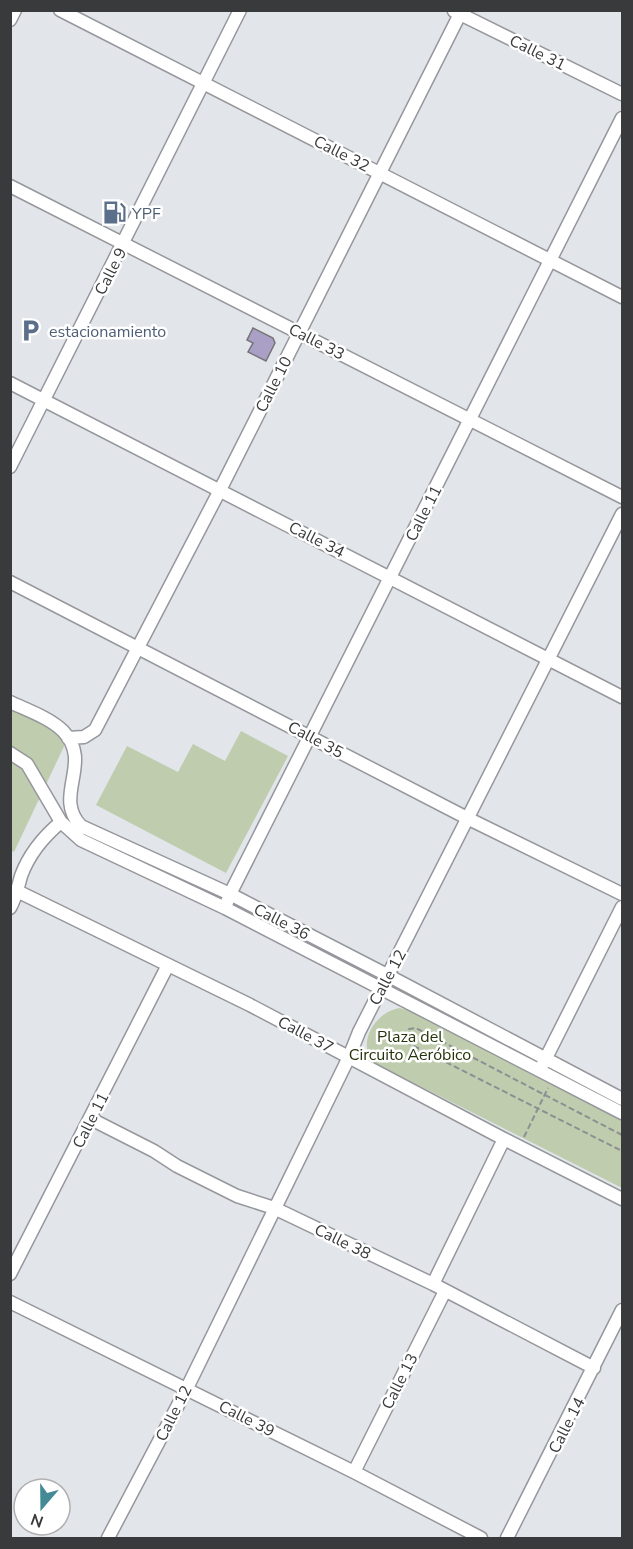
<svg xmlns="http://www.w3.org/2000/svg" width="633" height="1549" font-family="'Nunito Sans',sans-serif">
  <rect width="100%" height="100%" fill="#e2e5ea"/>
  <path fill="#bfcdae" d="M10 702 68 738 14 852 10 850Z
    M241 731 288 756 226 873 96 805 127 746 178 772 193 744 225 761Z
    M400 1008 413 1012 622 1120V1188L374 1063C355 1042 377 1011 400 1008Z"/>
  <path fill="#aa9fc4" stroke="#757478" stroke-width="1.5" d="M253 328 273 338 275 343 266 361 248 352 253 343 247 340Z"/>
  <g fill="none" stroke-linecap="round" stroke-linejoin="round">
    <defs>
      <path id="minor" d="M60 10 622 297
        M454 11 622 94
        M10 20 15 10
        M10 186 622 497
        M10 383 622 697
        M10 467 240 10
        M10 582 469 819 622 894
        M10 702C27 710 50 718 63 731 94 763 52 796 81 826L230 894 389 976 622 1099
        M68 738 84 737 95 730 220 490 462 10
        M10 753 27 764 61 822 81 840 225 908 622 1113
        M17 891 250 1005 504 1139 622 1199
        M10 908C16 897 18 887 21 876 29 854 43 837 61 822
        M225 908 230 894 622 118
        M543 1064 622 907
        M91 1119 154 1151 177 1166 237 1196 274 1208 433 1284 594 1368
        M10 1274 168 965
        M433 1284 504 1139
        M10 1302 354 1472 481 1538
        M354 1472 445 1291
        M108 1538 187 1388 349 1057 359 1032 622 514
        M507 1538 622 1310"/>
    </defs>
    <use href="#minor" stroke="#95979c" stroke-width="15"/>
    <path stroke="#8d8f93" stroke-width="2" stroke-dasharray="6 3" stroke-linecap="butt" d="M622 1135 416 1028 409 1029 406 1032 408 1043 622 1151
      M524 1137 548 1088"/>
    <use href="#minor" stroke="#fff" stroke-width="12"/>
  </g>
  <defs>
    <symbol id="fuel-bare" viewBox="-9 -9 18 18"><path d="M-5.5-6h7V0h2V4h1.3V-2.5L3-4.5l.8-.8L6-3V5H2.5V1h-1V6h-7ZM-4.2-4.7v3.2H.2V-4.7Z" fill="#5c6f8a" stroke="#fff" stroke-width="2.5" paint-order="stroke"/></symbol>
    <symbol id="parking-bare" viewBox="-9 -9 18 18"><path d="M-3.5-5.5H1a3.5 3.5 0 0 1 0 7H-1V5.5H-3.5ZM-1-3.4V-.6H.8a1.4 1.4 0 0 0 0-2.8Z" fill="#5c6f8a" stroke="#fff" stroke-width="2.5" paint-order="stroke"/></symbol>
  </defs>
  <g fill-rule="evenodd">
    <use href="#fuel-bare" x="98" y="196" width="33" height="33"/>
    <use href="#parking-bare" x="14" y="314" width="33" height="33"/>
  </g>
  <g text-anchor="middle" stroke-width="5" stroke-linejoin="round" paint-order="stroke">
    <g font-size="16" fill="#393a3c" stroke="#fff">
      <text transform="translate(538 52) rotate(26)" y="6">Calle 31</text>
      <text transform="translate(342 153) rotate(27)" y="6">Calle 32</text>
      <text transform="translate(110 271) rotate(-63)" y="6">Calle 9</text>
      <text transform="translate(317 341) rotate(27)" y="6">Calle 33</text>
      <text transform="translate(273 384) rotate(-63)" y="6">Calle 10</text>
      <text transform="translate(423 513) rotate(-63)" y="6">Calle 11</text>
      <text transform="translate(317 539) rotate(27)" y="6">Calle 34</text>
      <text transform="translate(316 739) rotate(28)" y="6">Calle 35</text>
      <text transform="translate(282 921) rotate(27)" y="6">Calle 36</text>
      <text transform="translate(387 977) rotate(-62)" y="6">Calle 12</text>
      <text transform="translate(306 1034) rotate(28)" y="6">Calle 37</text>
      <text transform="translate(90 1120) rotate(-63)" y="6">Calle 11</text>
      <text transform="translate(343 1241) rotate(26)" y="6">Calle 38</text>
      <text transform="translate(399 1381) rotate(-63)" y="6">Calle 13</text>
      <text transform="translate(173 1413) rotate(-63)" y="6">Calle 12</text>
      <text transform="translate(247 1418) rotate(27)" y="6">Calle 39</text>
      <text transform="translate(566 1425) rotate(-63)" y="6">Calle 14</text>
    </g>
    <g font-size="16" fill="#4e5e75" stroke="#fff" text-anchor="start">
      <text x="132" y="219">YPF</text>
      <text x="49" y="337">estacionamiento</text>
    </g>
    <g font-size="16" fill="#25340a" stroke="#fff">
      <text x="410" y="1042">Plaza del<tspan x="410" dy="18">Circuito Aeróbico</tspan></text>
    </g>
  </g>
  <rect width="633" height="1549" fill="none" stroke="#393a3c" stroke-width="24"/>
  <g transform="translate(42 1507) rotate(200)"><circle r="28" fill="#ffffff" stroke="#b0b0b1" stroke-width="1.5"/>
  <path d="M0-4.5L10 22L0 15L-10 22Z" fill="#448996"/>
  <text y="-9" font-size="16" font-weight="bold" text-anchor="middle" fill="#393a3c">N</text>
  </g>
</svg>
